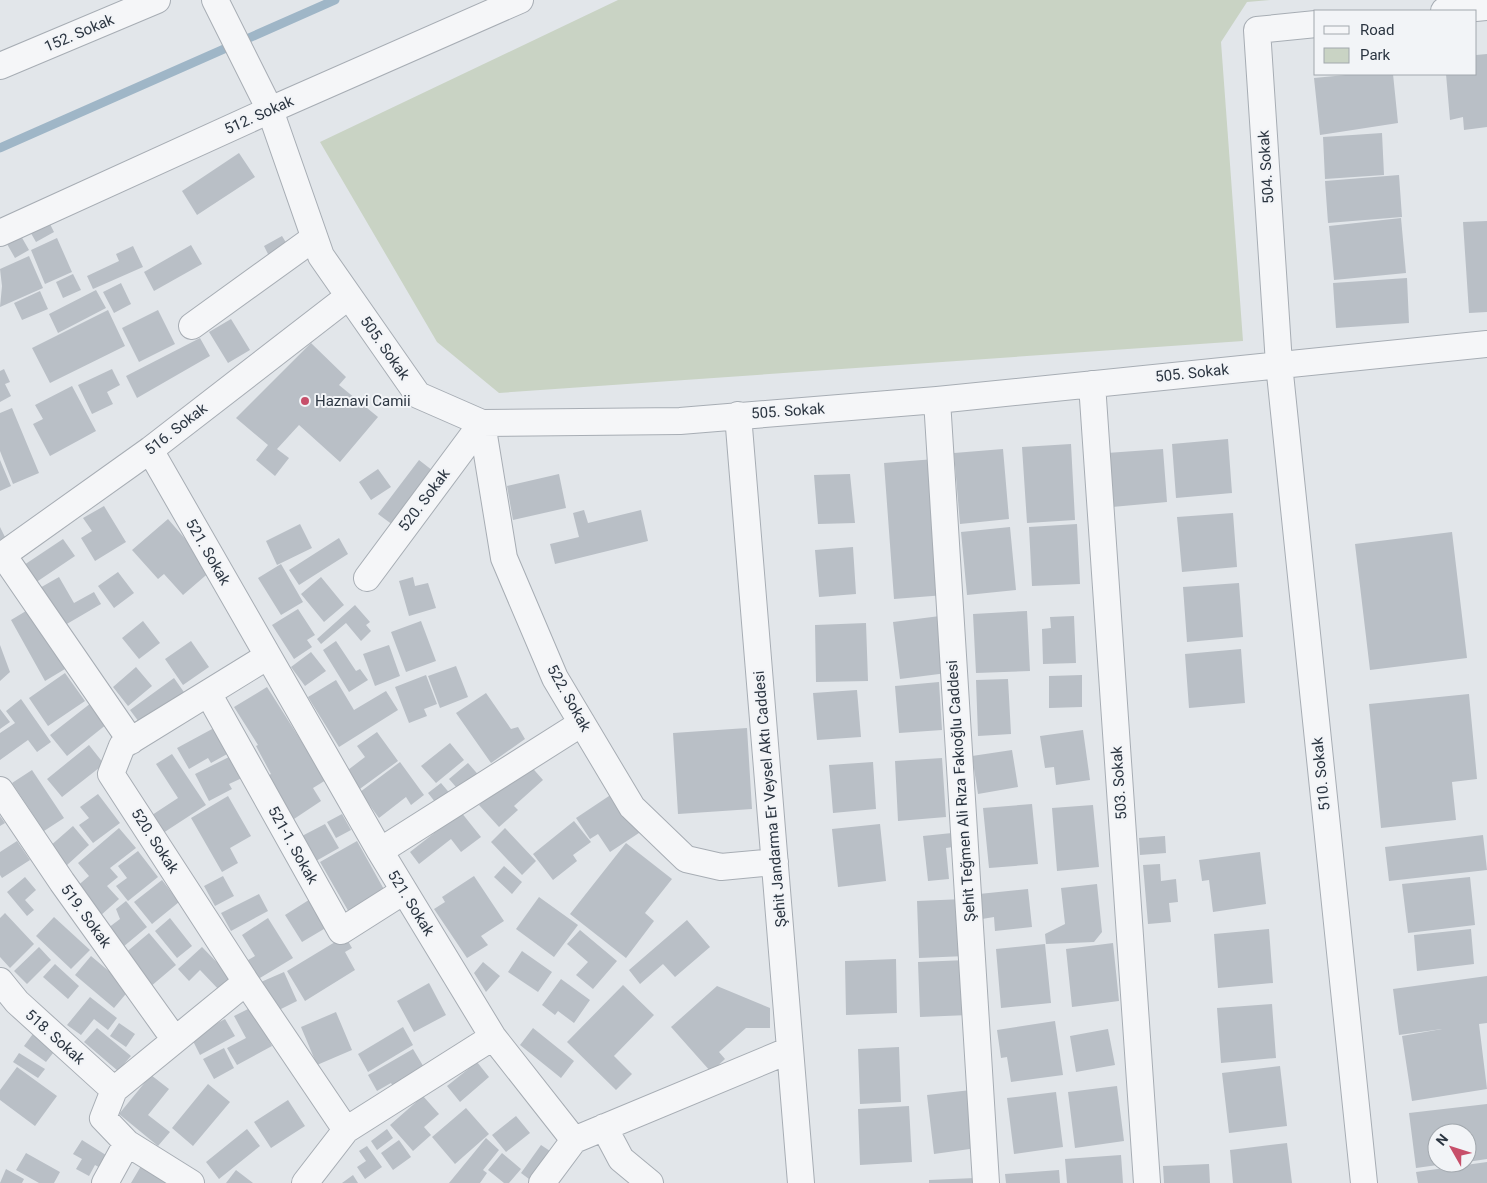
<svg xmlns="http://www.w3.org/2000/svg" width="1487" height="1183" font-family="Roboto,sans-serif">
  <rect width="100%" height="100%" fill="#e2e6ea"/>
  <path fill="#c9d3c4" d="M618 0H1270L1247 2 1221 42 1243 341 499 393 437 342 320 142Z"/>
  <g fill="none" stroke-linecap="round" stroke-linejoin="round">
    <path stroke="#9fb6c7" stroke-width="9" d="M0 148 335 0"/>
  </g>
  <path fill="#b9bfc6" d="M1487 54V127L1464 130 1463 117 1450 120 1446 74H1476V55Z
    M1356 74H1393L1398 123 1320 135 1314 78Z
    M1382 133 1384 175 1325 179 1323 137Z
    M239 153 255 177 197 215 182 191Z
    M1399 175 1402 217 1328 223 1325 181Z
    M47 218 54 232 36 242 28 228Z
    M1401 218 1406 273 1334 280 1329 226Z
    M1487 221V312L1469 313 1463 222Z
    M21 236 29 250 15 258 7 244Z
    M282 236 290 249 271 260 264 246Z
    M57 238 72 272 45 284 31 250Z
    M191 245 202 264 154 291 144 272Z
    M133 246 143 267 93 289 87 276 119 261 116 254Z
    M29 256 43 288 0 307 2 286 0 269Z
    M73 274 81 290 63 298 56 282Z
    M1407 278 1409 323 1336 328 1333 283Z
    M121 283 131 304 114 313 103 292Z
    M96 290 106 308 58 333 49 314Z
    M40 291 48 309 22 320 14 303Z
    M108 310 125 346 50 383 32 348Z
    M158 310 175 344 139 362 122 328Z
    M231 319 250 350 228 363 209 332Z
    M200 338 210 356 137 398 126 376Z
    M311 343 346 377 339 385 378 417 340 462 299 425 277 449 289 458 275 476 256 460 268 445 236 418Z
    M4 369 10 382 5 384 11 396 0 402V371Z
    M112 369 120 385 107 392 113 404 92 414 78 385Z
    M72 386 96 431 50 456 33 424 43 419 35 405Z
    M12 408 39 473 13 484 0 451V413Z
    M1228 439 1232 493 1176 498 1172 444Z
    M1071 444 1075 520 1027 523 1022 447Z
    M1003 449 1009 519 960 524 954 453Z
    M1163 449 1167 502 1112 507 1107 453Z
    M935 459 945 595 894 599 884 463Z
    M0 460 11 486 0 491Z
    M419 460 437 474 397 528 378 514Z
    M378 469 391 487 371 500 359 482Z
    M559 474 566 508 513 520 507 486Z
    M850 474 855 523 818 524 814 475Z
    M104 506 126 542 95 561 81 538 92 531 83 518Z
    M584 510 588 523 641 510 648 541 555 564 550 544 579 537 573 513Z
    M1233 513 1237 567 1182 572 1177 517Z
    M168 519 212 570 183 595 164 574 158 579 132 550Z
    M300 524 312 548 277 565 266 541Z
    M1077 524 1080 584 1032 586 1029 527Z
    M0 527 5 537 0 540Z
    M1010 527 1016 590 967 595 961 532Z
    M1452 532 1467 658 1370 670 1355 544Z
    M339 538 348 554 299 585 289 570Z
    M63 539 75 556 35 583 24 565Z
    M853 547 856 594 819 597 815 550Z
    M281 564 303 602 281 615 258 578Z
    M118 572 134 593 114 608 98 586Z
    M59 577 74 603 94 592 101 604 60 628 38 589Z
    M321 577 344 605 324 622 301 594Z
    M413 577 415 586 428 583 436 608 409 616 399 581Z
    M1239 583 1243 637 1187 642 1183 587Z
    M355 605 370 622 366 625 371 631 361 641 346 623 321 644 317 639Z
    M31 608 65 669 45 681 11 620Z
    M298 609 315 635 307 640 312 647 294 659 272 625Z
    M1027 611 1030 671 976 673 973 614Z
    M940 616 947 673 900 679 893 622Z
    M1074 616 1076 663 1043 664 1042 629 1051 628 1050 617Z
    M143 621 160 643 139 659 122 638Z
    M421 621 436 661 406 672 391 632Z
    M866 623 868 681 816 682 815 625Z
    M191 641 209 667 183 685 165 659Z
    M336 641 356 671 360 669 368 680 349 692 323 650Z
    M0 645 10 672 0 681Z
    M389 645 400 676 375 686 363 654Z
    M1241 649 1245 703 1189 708 1185 654Z
    M311 652 326 671 305 686 291 667Z
    M456 666 468 697 440 708 428 676Z
    M136 667 152 686 128 706 113 687Z
    M65 673 85 701 48 726 29 698Z
    M426 675 437 704 424 709 427 716 409 723 395 687Z
    M1082 675V707L1049 708V676Z
    M174 678 186 695 142 726 130 710Z
    M1008 679 1011 734 978 736 976 680Z
    M336 680 354 710 386 691 398 710 339 747 308 697Z
    M939 682 942 730 899 733 895 686Z
    M267 687 326 780 313 788 321 801 294 819 267 776 271 774 256 746 258 745 234 707Z
    M857 690 861 737 817 740 813 693Z
    M486 693 511 729 518 727 525 739 491 763 456 713Z
    M1469 694 1477 779 1452 782 1456 820 1381 828 1369 704Z
    M21 699 51 742 37 752 28 740 0 760V733L15 723 6 711Z
    M91 703 107 724 67 756 50 735Z
    M0 709 10 722 0 729Z
    M214 728 229 753 211 763 208 758 189 769 177 748Z
    M747 728 752 809 678 814 673 733Z
    M1083 730 1090 780 1056 785 1054 767 1045 768 1040 736Z
    M377 732 398 761 357 791 344 773 365 757 357 746Z
    M450 743 464 760 436 783 421 766Z
    M89 745 104 764 62 797 47 779Z
    M1012 750 1018 787 978 794 972 756Z
    M172 754 206 805 160 835 149 817 178 798 156 764Z
    M231 756 242 778 229 784 232 789 209 801 195 774Z
    M942 758 946 817 898 821 895 761Z
    M400 762 424 795 411 805 406 797 379 818 360 792Z
    M873 762 876 809 833 813 829 765Z
    M468 763 482 779 456 787 449 779Z
    M528 763 543 780 514 806 518 810 499 827 479 805Z
    M32 770 64 818 44 831 12 783Z
    M441 783 452 796 439 807 428 793Z
    M98 794 120 823 93 843 79 825 89 818 80 807Z
    M612 794 642 831 610 852 598 834 590 839 576 818Z
    M228 796 251 836 230 848 238 863 222 872 191 818Z
    M1032 804 1038 864 989 868 983 808Z
    M1093 805 1099 867 1057 871 1052 808Z
    M461 812 481 837 461 852 451 839 419 864 410 852Z
    M342 814 351 830 336 838 327 822Z
    M0 816 5 823 0 826Z
    M574 821 591 842 573 855 577 861 553 880 533 854Z
    M325 824 339 848 316 861 302 836Z
    M880 824 886 881 838 887 832 829Z
    M73 826 89 845 66 866 49 847Z
    M119 828 136 848 110 868 118 877 107 886 119 899 100 916 75 888 89 876 78 863Z
    M505 828 536 861 522 875 491 842Z
    M952 833 953 847 946 848 949 879 928 881 923 836Z
    M1483 835 1487 870 1389 881 1385 847Z
    M1165 836 1166 853 1140 855 1139 838Z
    M17 841 30 860 2 878 0 875V852Z
    M357 841 386 893 350 914 320 862Z
    M626 843 672 879 645 913 654 921 626 958 570 914Z
    M138 851 158 877 128 901 116 886 127 878 118 866Z
    M1260 852 1266 904 1213 912 1209 880 1202 881 1199 860Z
    M1160 864 1161 881 1176 879 1178 902 1169 903 1171 922 1148 924 1143 865Z
    M504 866 522 882 512 894 494 877Z
    M223 876 234 896 215 906 204 886Z
    M474 876 504 921 481 936 488 945 467 958 434 909 445 902 442 897Z
    M25 877 36 890 25 900 34 910 27 916 7 892Z
    M1470 877 1475 925 1408 933 1402 884Z
    M162 880 179 902 152 924 134 902Z
    M1097 884 1102 932 1094 942 1046 944 1045 934 1065 924 1061 888Z
    M1028 889 1032 927 995 931 994 917 982 919 979 894Z
    M259 894 268 911 231 931 221 913Z
    M539 897 578 925 554 957 516 929Z
    M312 898 329 926 302 942 285 915Z
    M964 899 966 956 919 958 917 901Z
    M126 901 147 927 123 947 108 928 120 919 116 909Z
    M5 913 34 944 10 968 0 957V918Z
    M54 917 90 950 71 969 36 936Z
    M170 918 192 946 177 958 155 931Z
    M268 918 293 958 255 981 243 963 255 956 242 935Z
    M687 920 710 947 675 977 663 964 640 984 629 970Z
    M1269 929 1273 983 1218 988 1214 934Z
    M1471 929 1474 964 1417 971 1414 935Z
    M580 930 617 961 593 989 576 975 588 962 567 944Z
    M149 933 176 965 150 987 123 955Z
    M345 936 352 948 345 952 355 970 305 1001 287 971Z
    M1113 943 1119 1001 1072 1007 1066 949Z
    M1045 944 1051 1003 1001 1008 996 949Z
    M39 947 51 960 27 984 14 971Z
    M202 947 234 980 221 992 200 970 189 981 178 969Z
    M522 951 552 972 538 992 508 972Z
    M91 956 130 989 114 1008 75 975Z
    M896 959 897 1013 846 1015 845 961Z
    M967 960 969 1015 920 1017 918 962Z
    M483 962 500 976 486 992 474 973Z
    M55 964 79 986 68 999 43 977Z
    M284 972 297 1001 275 1012 261 982Z
    M1487 976V1023L1479 1024 1487 1089 1412 1101 1402 1036 1442 1029 1399 1035 1393 989Z
    M561 979 590 1000 574 1023 558 1011 555 1015 542 1005Z
    M429 983 446 1015 414 1032 397 1001Z
    M623 985 654 1015 614 1056 632 1074 616 1090 567 1042Z
    M717 986 770 1008V1028H746L719 1052 725 1059 711 1072 671 1027Z
    M90 997 117 1018 108 1030 94 1019 81 1035 67 1025Z
    M1272 1004 1276 1058 1221 1063 1217 1008Z
    M252 1007 272 1046 237 1065 227 1048 246 1038 234 1016Z
    M336 1012 352 1050 317 1065 301 1027Z
    M225 1019 235 1036 200 1055 191 1037Z
    M1055 1021 1063 1075 1011 1082 1007 1057 1001 1058 997 1030Z
    M119 1023 135 1034 126 1047 110 1036Z
    M403 1027 413 1045 368 1072 358 1054Z
    M97 1028 131 1056 118 1071 84 1042Z
    M533 1028 574 1061 561 1078 520 1045Z
    M1108 1029 1115 1065 1076 1072 1070 1036Z
    M35 1031 57 1048 46 1062 24 1046Z
    M899 1047 901 1102 860 1104 858 1049Z
    M224 1048 234 1068 214 1079 203 1059Z
    M413 1049 428 1074 397 1093 391 1083 377 1091 368 1075Z
    M19 1053 45 1069 38 1078 13 1062Z
    M477 1062 489 1077 460 1102 447 1086Z
    M1280 1066 1287 1126 1229 1133 1222 1073Z
    M17 1067 57 1096 35 1126 0 1100V1090Z
    M151 1075 169 1089 148 1115 170 1132 158 1146 119 1114Z
    M208 1084 230 1102 193 1146 172 1128Z
    M1117 1086 1124 1141 1075 1148 1068 1092Z
    M971 1090 977 1148 934 1154 927 1095Z
    M1056 1092 1063 1147 1014 1154 1007 1098Z
    M423 1096 439 1114 424 1127 431 1135 413 1151 390 1125Z
    M288 1100 305 1126 271 1148 254 1122Z
    M1487 1104V1159L1467 1162V1133H1437V1163L1445 1164 1416 1168 1409 1113Z
    M909 1106 912 1162 860 1165 858 1109Z
    M466 1108 489 1134 455 1164 432 1137Z
    M516 1116 530 1133 506 1152 492 1135Z
    M247 1129 260 1146 219 1179 206 1162Z
    M387 1129 393 1138 377 1150 371 1141Z
    M486 1138 499 1150 483 1170 487 1173 480 1183H449Z
    M82 1140 109 1157 102 1169 95 1165 89 1176 76 1169 82 1159 73 1154Z
    M399 1140 411 1157 393 1170 381 1153Z
    M1287 1143 1292 1183H1233L1230 1150Z
    M541 1145 553 1153 533 1182 521 1173Z
    M367 1146 382 1167 365 1179 357 1167 366 1161 359 1151Z
    M26 1153 60 1172 54 1183H39L16 1170Z
    M502 1153 521 1169 509 1183H504L488 1170Z
    M1121 1155 1123 1183H1067L1065 1159Z
    M1487 1162V1183H1418L1416 1172Z
    M1209 1164 1210 1183H1164L1163 1166Z
    M141 1166 170 1183H131Z
    M6 1169 24 1179 22 1183H0Z
    M236 1170 253 1183H226Z
    M1059 1170 1060 1183H1006L1005 1174Z
    M353 1175 358 1183H342Z
    M975 1178 976 1183H929V1180Z"/>
  <g fill="none" stroke-linecap="round" stroke-linejoin="round">
    <defs>
      <path id="minor" d="M215 0 270 110 321 256 418 395 482 423 680 421 937 400 1487 344
        M1444 11 1487 7
        M1316 24 1257 30 1279 364 1364 1183
        M0 66 157 0
        M0 233 270 110 520 0
        M192 326 314 238
        M1092 384 1147 1183
        M937 400 986 1183
        M738 415 801 1183
        M482 423 504 558 555 678 632 807 686 859 721 867 775 862
        M150 450 380 851 493 1037 574 1140 790 1050
        M3 555 131 741
        M0 557 150 450 349 296
        M367 578 482 423
        M268 656 122 746 111 774 246 982 346 1130
        M208 693 341 931 404 891
        M0 790 62 882 175 1040
        M380 851 582 723
        M0 981 17 1002 114 1090
        M604 1127 621 1159 650 1183
        M105 1183 127 1143
        M191 1183 127 1143 103 1118 114 1090 246 982
        M305 1183 346 1130 493 1037
        M542 1183 574 1140"/>
    </defs>
    <use href="#minor" stroke="#a7adb4" stroke-width="28"/>
    <use href="#minor" stroke="#f5f6f8" stroke-width="26"/>
  </g>
  <circle fill="#c74f6a" stroke="#f2f4f7" stroke-width="2" cx="305" cy="401" r="5"/>
  <g text-anchor="middle" stroke-width="4" stroke-linejoin="round" paint-order="stroke">
    <g font-size="15" fill="#2b3541" stroke="#f2f4f7">
      <text transform="translate(79 33) rotate(-23)" y="5">152. Sokak</text>
      <text transform="translate(259 115) rotate(-24)" y="5">512. Sokak</text>
      <text transform="translate(1266 167) rotate(-94)" y="5">504. Sokak</text>
      <text transform="translate(385 348) rotate(55)" y="5">505. Sokak</text>
      <text transform="translate(1192 373) rotate(-6)" y="5">505. Sokak</text>
      <text transform="translate(788 411) rotate(-4)" y="5">505. Sokak</text>
      <text transform="translate(176 429) rotate(-38)" y="5">516. Sokak</text>
      <text transform="translate(424 500) rotate(-53)" y="5">520. Sokak</text>
      <text transform="translate(208 552) rotate(60)" y="5">521. Sokak</text>
      <text transform="translate(569 698) rotate(61)" y="5">522. Sokak</text>
      <text transform="translate(1321 774) rotate(-96)" y="5">510. Sokak</text>
      <text transform="translate(1119 783) rotate(-94)" y="5">503. Sokak</text>
      <text transform="translate(961 791) rotate(-94)" y="5">Şehit Teğmen Ali Rıza Fakıoğlu Caddesi</text>
      <text transform="translate(770 799) rotate(-95)" y="5">Şehit Jandarma Er Veysel Aktı Caddesi</text>
      <text transform="translate(155 841) rotate(57)" y="5">520. Sokak</text>
      <text transform="translate(293 845) rotate(61)" y="5">521-1. Sokak</text>
      <text transform="translate(411 903) rotate(58)" y="5">521. Sokak</text>
      <text transform="translate(86 916) rotate(54)" y="5">519. Sokak</text>
      <text transform="translate(55 1037) rotate(42)" y="5">518. Sokak</text>
    </g>
    <g font-size="15" fill="#2b3541" stroke="#f2f4f7" text-anchor="start">
      <text x="315" y="406">Haznavi Camii</text>
    </g>
  </g>
  <rect x="1314" y="10" width="162" height="65" fill="#f2f4f7" stroke="#a2a8ae"/>
  <rect x="1324" y="26" width="25" height="8" fill="#f5f6f8" stroke="#a2a8ae"/>
  <text x="1360" y="35" font-size="15" fill="#2b3541">Road</text>
  <rect x="1324" y="48" width="25" height="15" fill="#c9d3c4" stroke="#a2a8ae"/>
  <text x="1360" y="60" font-size="15" fill="#2b3541">Park</text>
  <g transform="translate(1452 1148) rotate(309)"><circle r="24" fill="#f2f4f7" stroke="#a2a8ae"/>
  <path d="M0-4L9 19L0 12L-9 19Z" fill="#c74f6a"/>
  <text y="-8" font-size="14" font-weight="bold" text-anchor="middle" fill="#2b3541">N</text>
  </g>
</svg>
